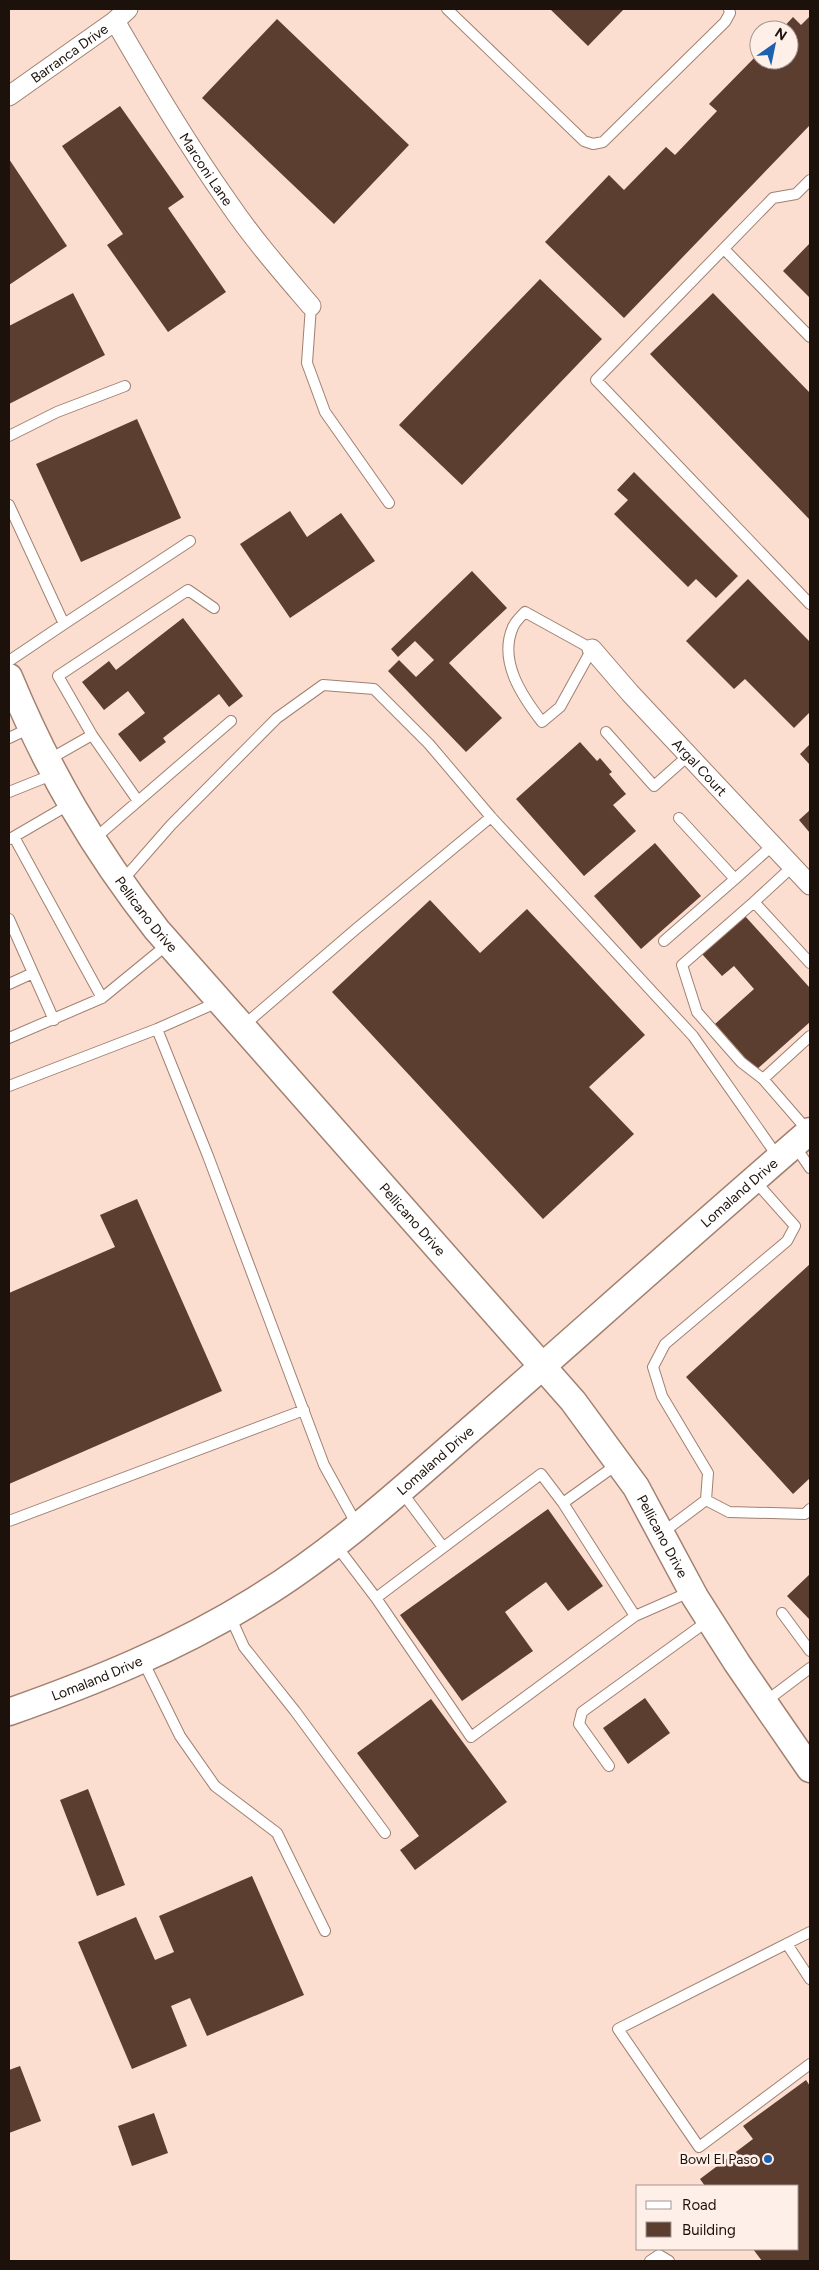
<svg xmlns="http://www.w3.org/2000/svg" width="819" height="2270" font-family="Figtree,sans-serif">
  <rect width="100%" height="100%" fill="#fcded1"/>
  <path fill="#5b3e30" d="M550 9H624L588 46Z
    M810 16V125L624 318 545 242 609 175 624 190 666 147 675 155 717 111 709 104 759 53V60H789V30H781L793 17 801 25Z
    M277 19 409 145 334 224 202 98Z
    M120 106 184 197 168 208 226 292 168 332 107 245 123 234 62 146Z
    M9 159 67 246 9 285Z
    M810 243V298L783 271Z
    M540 279 602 339 462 485 399 425Z
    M73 293 105 355 9 404V326Z
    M713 293 810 393V520L650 354Z
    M137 419 181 518 81 562 36 464Z
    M634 472 738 576 716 598 696 579 688 587 614 514 628 500 617 490Z
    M290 511 307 537 341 513 375 561 290 618 240 544Z
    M472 571 507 608 449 663 502 718 466 752 388 671 399 660 416 677 434 660 415 641 398 657 391 649Z
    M748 579 810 642V712L794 728 745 679 734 689 686 641Z
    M183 618 243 696 229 707 219 694 163 738 166 742 140 762 118 734 145 713 128 691 104 710 82 682 109 661 116 670Z
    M580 742 597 761 600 758 612 772 609 774 626 794 613 805 636 831 584 876 516 799Z
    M810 744V765L800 754Z
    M810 810V833L799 820Z
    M655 843 701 896 641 949 594 896Z
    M430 900 480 953 527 909 645 1035 589 1087 634 1134 543 1219 332 992Z
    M745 916 810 988V1022L756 1070 715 1024 754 989 734 966 722 976 702 954Z
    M137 1199 222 1391 9 1484V1293L115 1247 100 1215Z
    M810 1264V1478L793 1494 686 1377Z
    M548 1509 603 1586 568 1611 546 1582 505 1612 533 1651 462 1701 400 1615Z
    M810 1574V1620L787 1596Z
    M645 1698 670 1733 628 1764 603 1728Z
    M431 1699 507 1802 415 1870 400 1850 419 1836 357 1753Z
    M88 1789 125 1885 97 1896 60 1800Z
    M252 1876 304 1995 207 2036 190 1998 171 2006 187 2046 132 2069 78 1942 136 1917 155 1960 174 1952 159 1916Z
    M20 2066 41 2121 9 2133V2070Z
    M806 2080 810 2086V2261H762L753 2249H798V2186H705L700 2179 753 2139 743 2126Z
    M154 2113 168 2153 132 2166 118 2126Z"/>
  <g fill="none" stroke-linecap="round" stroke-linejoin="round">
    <defs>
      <path id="lane" d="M447 9 584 141 593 144 603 142 725 22 730 13 729 9
        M810 180 796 194 773 198 596 380 810 604
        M724 249 810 337
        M311 306 307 363 325 412 389 503
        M9 436 57 412 125 386
        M9 505 64 624 9 661
        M525 612 592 649 560 707 542 722C522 696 498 661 513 627 515 622 521 616 525 612Z
        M64 624 190 541
        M606 732 654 786 689 755
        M92 735 138 801
        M9 738 30 728
        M48 760 92 735 58 676 188 590 214 608
        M9 792 54 774
        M14 837 102 998
        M10 839 70 804
        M93 840 231 721
        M793 866 754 902 810 963
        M735 879 773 845
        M122 881 171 825 277 718 323 685 374 689 429 744 491 817
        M754 902 682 965 697 1012 741 1062 763 1079
        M9 919 33 973 9 984
        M664 941 735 879 679 818
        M33 973 54 1020
        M243 1026 356 929 491 817 693 1036 778 1157
        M157 1029 208 1156 324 1465 357 1525
        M9 1038 102 998 168 944
        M9 1086 157 1029 218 1002
        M809 1132 763 1079 810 1036
        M795 1146 810 1168
        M619 1463 563 1503 635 1616 692 1591
        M401 1491 443 1547
        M706 1500 729 1512 805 1514 810 1509
        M9 1521 304 1410
        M662 1533 706 1500 708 1473 662 1396 653 1367 665 1344 787 1241 795 1226 755 1181
        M335 1544 376 1598 541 1474 563 1503
        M376 1598 471 1737 635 1616
        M782 1613 810 1651
        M230 1616 244 1647 295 1711 385 1833
        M143 1661 180 1736 215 1786 277 1833 325 1931
        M765 1702 810 1668
        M609 1766 579 1724 582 1712 709 1620
        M810 1932 618 2029 699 2147 810 2064
        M787 1944 810 1979
        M650 2261 659 2255 669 2261"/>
      <g id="street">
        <path id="s1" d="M115 21C151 83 187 144 228 202 253 239 282 272 311 306"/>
        <path id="s2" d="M9 96 115 21 128 9"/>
        <path id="s3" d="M592 649 630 693 810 885"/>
      </g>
      <g id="secondary">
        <path id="s4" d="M9 677C48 771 94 850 157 930L573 1401 636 1487 695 1597 737 1663 810 1769"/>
        <path id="s5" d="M9 1712C94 1682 178 1648 255 1600 339 1549 412 1480 486 1416 594 1321 701 1225 810 1131"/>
      </g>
    </defs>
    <use href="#lane" stroke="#a18070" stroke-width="12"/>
    <use href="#street" stroke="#a18070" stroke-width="21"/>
    <use href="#secondary" stroke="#a18070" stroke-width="29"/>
    <use href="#lane" stroke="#fff" stroke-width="10"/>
    <use href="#street" stroke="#fff" stroke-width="19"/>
    <use href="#secondary" stroke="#fff" stroke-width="26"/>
  </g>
  <circle fill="#1e60b0" stroke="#feefe8" stroke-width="2" cx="768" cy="2159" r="5"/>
  <g text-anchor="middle" stroke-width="5" stroke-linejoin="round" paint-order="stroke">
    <g font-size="14" fill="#1d110b" stroke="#feefe8">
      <text dy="5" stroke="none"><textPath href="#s2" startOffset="74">Barranca Drive</textPath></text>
      <text dy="5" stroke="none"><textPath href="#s1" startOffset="174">Marconi Lane</textPath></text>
      <text dy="5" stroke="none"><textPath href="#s3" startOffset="160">Argal Court</textPath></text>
      <text dy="5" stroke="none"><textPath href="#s4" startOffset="275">Pellicano Drive</textPath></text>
      <text dy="5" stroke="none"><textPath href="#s5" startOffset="904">Lomaland Drive</textPath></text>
      <text dy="5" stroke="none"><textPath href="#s4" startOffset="680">Pellicano Drive</textPath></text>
      <text dy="5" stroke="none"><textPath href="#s5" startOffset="499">Lomaland Drive</textPath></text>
      <text dy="5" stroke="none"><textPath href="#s4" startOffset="1085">Pellicano Drive</textPath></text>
      <text dy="5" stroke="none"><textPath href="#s5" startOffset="94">Lomaland Drive</textPath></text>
    </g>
    <g font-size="14" fill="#1d110b" stroke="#feefe8" text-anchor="end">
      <text x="758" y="2164">Bowl El Paso</text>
    </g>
  </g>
  <rect width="819" height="2270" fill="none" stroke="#1d110b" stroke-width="20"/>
  <rect x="636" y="2185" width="162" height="65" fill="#feefe8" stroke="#a49690"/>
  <rect x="646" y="2201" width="25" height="8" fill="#ffffff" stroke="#a49690"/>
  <text x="682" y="2210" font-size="15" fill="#1d110b">Road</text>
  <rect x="646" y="2222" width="25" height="15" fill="#5b3e30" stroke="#a49690"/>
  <text x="682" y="2235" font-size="15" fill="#1d110b">Building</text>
  <g transform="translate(774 45) rotate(33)"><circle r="24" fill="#feefe8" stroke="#a49690"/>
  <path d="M0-4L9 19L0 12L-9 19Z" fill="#1e60b0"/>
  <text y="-8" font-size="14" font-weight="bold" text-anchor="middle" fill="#1d110b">N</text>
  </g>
</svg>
